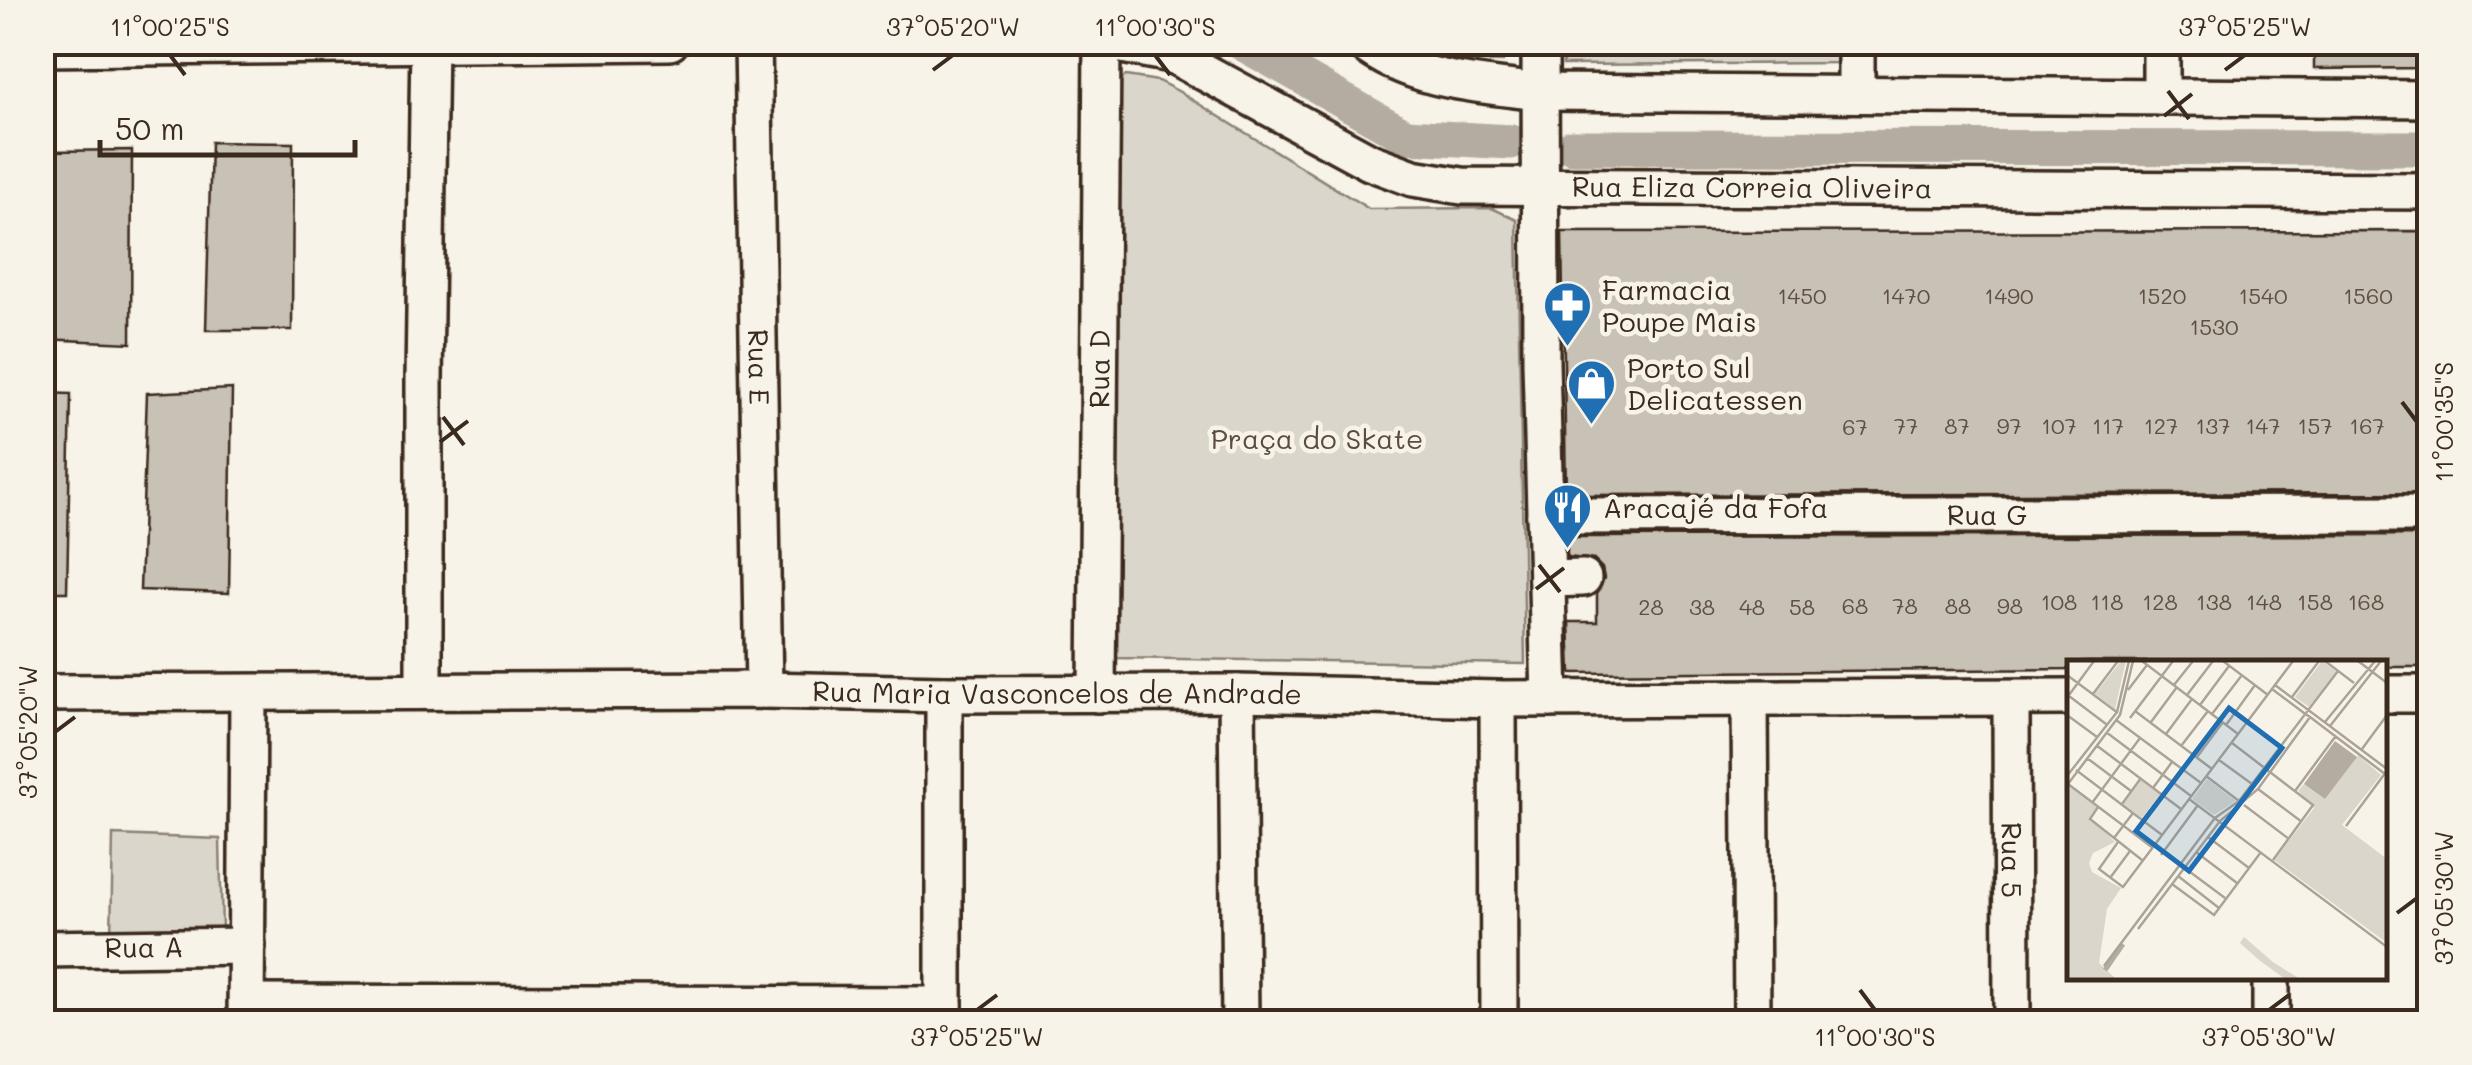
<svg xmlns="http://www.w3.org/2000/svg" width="2472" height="1065" font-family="Mali,sans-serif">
  <rect width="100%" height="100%" fill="#f7f3e8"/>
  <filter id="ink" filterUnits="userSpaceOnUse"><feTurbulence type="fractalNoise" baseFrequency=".01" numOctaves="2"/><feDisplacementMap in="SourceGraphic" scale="20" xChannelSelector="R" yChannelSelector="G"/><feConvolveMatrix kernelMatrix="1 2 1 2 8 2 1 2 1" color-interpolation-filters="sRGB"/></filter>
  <g filter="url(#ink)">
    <path fill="#dbd6cb" stroke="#8b8074" stroke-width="2.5" d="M1394 43H1503V62L1427 60Z
      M1563 43H1844V63L1563 65Z
      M1126 76 1158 81 1178 91 1369 209 1492 208 1517 220 1525 664 1114 658 1118 80Z
      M113 835 220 839 222 933 111 937Z"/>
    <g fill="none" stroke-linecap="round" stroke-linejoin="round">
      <path stroke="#b4aca0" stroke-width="35" d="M1240 42 1406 136 1511 142
        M1572 147 2430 148"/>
    </g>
    <path fill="#c8c1b6" stroke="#3b2a1e" stroke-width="2.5" d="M2314 42H2430V68L2314 69Z
      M211 142 293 143 292 330H206Z
      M132 150 131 343 42 339 46 151Z
      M2430 231V493L1566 495 1562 232Z
      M232 389 229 593 140 590 147 393Z
      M42 393 71 394 67 592H42Z
      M2430 535V667H2384V662H2070V669L1571 673 1569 622H1597V593L1604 578 1602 568 1594 560 1567 557V537Z"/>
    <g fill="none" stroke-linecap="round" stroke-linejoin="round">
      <defs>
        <g id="minor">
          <path id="s1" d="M753 42 764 690"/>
          <path id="s2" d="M1106 42 1171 54 1370 162 1413 178 1462 186 2430 191"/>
          <path d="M1362 42C1413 82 1479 84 1540 92L2430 99"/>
          <path d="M1540 42 1541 362 1550 699"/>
          <path d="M1856 42V94"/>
          <path d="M42 48 670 42"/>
          <path d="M2161 97V42"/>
          <path id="s3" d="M1545 516 2430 514"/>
          <path d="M1547 579 1583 578"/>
          <path d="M424 690V380L429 42"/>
          <path id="s4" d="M42 693 764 690 944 694 1237 693 1498 699 2070 697"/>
          <path d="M1237 693 1240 1022"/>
          <path id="s5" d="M1097 694 1102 42"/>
          <path d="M2384 694H2430"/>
          <path id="s6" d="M2011 698 2012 1022"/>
          <path d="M1498 699 1499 1022"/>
          <path d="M1750 699 1752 1022"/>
          <path id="s7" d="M42 949 247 946"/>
          <path d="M2271 978V1022"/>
          <path d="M247 1003 944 1005"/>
          <path d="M246 1022 248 694"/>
          <path d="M944 1022V694"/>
        </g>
      </defs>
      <use href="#minor" stroke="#3b2a1e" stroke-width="42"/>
      <use href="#minor" stroke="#f7f3e8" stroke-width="35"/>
    </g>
  </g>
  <path fill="none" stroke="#3b2a1e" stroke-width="4" d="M170 55 185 75M1155 55 1170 75M933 70 953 55M2225 70 2245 55M2168 91 2189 119M2164 116 2192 94M2402 402 2417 422M443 417 464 445M440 442 468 421M1539 565 1560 592M1536 589 1564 568M55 732 75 717M2397 913 2417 898M1860 990 1875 1010M977 1010 997 995M2269 1010 2289 995"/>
  <defs>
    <symbol id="pharmacy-pin" viewBox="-11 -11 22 30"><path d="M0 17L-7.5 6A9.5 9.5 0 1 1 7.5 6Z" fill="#1f6fb2" stroke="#f7f3e8"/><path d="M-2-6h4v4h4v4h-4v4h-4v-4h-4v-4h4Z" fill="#fff"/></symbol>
    <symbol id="shop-pin" viewBox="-11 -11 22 30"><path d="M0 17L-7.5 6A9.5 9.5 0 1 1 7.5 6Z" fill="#1f6fb2" stroke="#f7f3e8"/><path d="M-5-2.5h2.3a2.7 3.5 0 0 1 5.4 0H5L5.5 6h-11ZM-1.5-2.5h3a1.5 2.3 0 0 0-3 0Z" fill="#fff"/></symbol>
    <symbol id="restaurant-pin" viewBox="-11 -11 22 30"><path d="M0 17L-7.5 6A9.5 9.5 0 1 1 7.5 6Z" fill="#1f6fb2" stroke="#f7f3e8"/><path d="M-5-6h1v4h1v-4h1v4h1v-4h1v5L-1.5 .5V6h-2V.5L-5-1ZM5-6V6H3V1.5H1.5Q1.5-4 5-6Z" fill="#fff"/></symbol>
  </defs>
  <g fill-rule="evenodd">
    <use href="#pharmacy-pin" x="1540" y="278" width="55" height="75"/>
    <use href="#shop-pin" x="1564" y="356" width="55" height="75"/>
    <use href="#restaurant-pin" x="1540" y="480" width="55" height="75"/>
  </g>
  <g text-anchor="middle" stroke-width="9" stroke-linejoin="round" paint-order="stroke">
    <g font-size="22" fill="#5e5044">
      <text x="1802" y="304">1450</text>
      <text x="1906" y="304">1470</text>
      <text x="2009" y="304">1490</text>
      <text x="2162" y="304">1520</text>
      <text x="2263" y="304">1540</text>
      <text x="2368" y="304">1560</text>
      <text x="2214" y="335">1530</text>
      <text x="1906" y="434">77</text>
      <text x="1957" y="434">87</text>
      <text x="2009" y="434">97</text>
      <text x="2059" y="434">107</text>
      <text x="2108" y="434">117</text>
      <text x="2161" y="434">127</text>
      <text x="2213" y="434">137</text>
      <text x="2263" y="434">147</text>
      <text x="2315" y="434">157</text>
      <text x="2367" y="434">167</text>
      <text x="1855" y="435">67</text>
      <text x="2059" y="610">108</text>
      <text x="2107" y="610">118</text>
      <text x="2160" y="610">128</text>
      <text x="2214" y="610">138</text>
      <text x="2264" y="610">148</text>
      <text x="2315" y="610">158</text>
      <text x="2366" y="610">168</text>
      <text x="1855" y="614">68</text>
      <text x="1905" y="614">78</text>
      <text x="1958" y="614">88</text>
      <text x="2010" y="614">98</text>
      <text x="1651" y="615">28</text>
      <text x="1702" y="615">38</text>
      <text x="1752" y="615">48</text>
      <text x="1802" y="615">58</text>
    </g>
    <g font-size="28" fill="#3b2a1e" stroke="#f7f3e8">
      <text dy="10" stroke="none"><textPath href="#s2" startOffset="678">Rua Eliza Correia Oliveira</textPath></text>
      <text dy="10" stroke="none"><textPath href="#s1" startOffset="325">Rua E</textPath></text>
      <text dy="10" stroke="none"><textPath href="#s5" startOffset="325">Rua D</textPath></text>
      <text dy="10" stroke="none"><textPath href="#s3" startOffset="442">Rua G</textPath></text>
      <text dy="10" stroke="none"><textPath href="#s4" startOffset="1015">Rua Maria Vasconcelos de Andrade</textPath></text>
      <text dy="10" stroke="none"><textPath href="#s6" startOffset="162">Rua 5</textPath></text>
      <text dy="10" stroke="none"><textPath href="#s7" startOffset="102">Rua A</textPath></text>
    </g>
    <g font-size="28" fill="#3b2a1e" stroke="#f7f3e8" text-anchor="start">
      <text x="1602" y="300">Farmacia<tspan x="1602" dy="32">Poupe Mais</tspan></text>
      <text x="1627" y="378">Porto Sul<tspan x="1627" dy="32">Delicatessen</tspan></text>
      <text x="1603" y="518">Aracajé da Fofa</text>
    </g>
    <g font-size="28" fill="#5b4c41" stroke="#f7f3e8">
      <text x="1317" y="449">Praça do Skate</text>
    </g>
  </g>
  <g transform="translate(2067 660)">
    <rect width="320" height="320" fill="#f7f3e8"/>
    <path d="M54 1H59L48 49 28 34ZM255 1 270 12 242 47 228 37ZM291 95 314 115 275 165 320 199V283L207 200 247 148 231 131 237 124 258 139ZM140 119 169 141 147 155 125 139ZM74 120 94 134 75 158 56 144ZM0 124 31 147 23 157 48 182 26 193 22 203 25 212 54 228 40 249 32 303 49 319H0ZM177 277 206 302 233 319H218L192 300 173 283Z" fill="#dbd6cb"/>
    <path d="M268 81 290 97 258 139 237 124Z" fill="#b4aca0"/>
    <path fill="none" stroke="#b4aca0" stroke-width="5" d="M38 310 56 284"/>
    <path fill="none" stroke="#aca397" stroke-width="2.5" d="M75 1 171 74M156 1 201 35M258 1 287 23M291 1 320 23M0 15 51 53M107 25 126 1M208 25 320 109M205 29 237 53M61 30 80 5M26 34 51 1M2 35 27 1M120 35 146 1M2 36 39 64M225 37 252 1M133 45 162 6M68 51 145 109M145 54 175 15M0 55 30 77M243 57 318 114M63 58 106 1M49 60 134 123M84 62 110 27M258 62 308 1M159 65 188 25M263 66 314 1M39 72 124 136M99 74 125 39M165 83 246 145 206 200M29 85 114 149M114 86 141 51M295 89 320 55M130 97 156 62M20 98 64 131M152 100 185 124M9 110 95 175M0 116 50 52 62 1M139 116 172 141M1 124 53 55 66 1M1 124 86 188M86 128 105 102M191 129 235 162M228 131 268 77M122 139 320 287M25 143 73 78M55 144 74 118M177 145 222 179M31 147 23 159 75 200M76 160 95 135M279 166 319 112M141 177 182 208M47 178 66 153M51 182 32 209 56 227 226 1M129 192 170 223M94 195 131 145M115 206 158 238M111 216 152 248M43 218 63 191M105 224 147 255 194 192M71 269 153 161 191 129 243 57 237 53M37 306 148 158 172 141 271 11"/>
    <path fill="#1f6fb2" fill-opacity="0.15" stroke="#1f6fb2" stroke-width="5" d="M162 48 215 88 122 211 69 171Z"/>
    <rect width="320" height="320" fill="none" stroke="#3b2a1e" stroke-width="5"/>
  </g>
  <rect width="2472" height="1065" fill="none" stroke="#f7f3e8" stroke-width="110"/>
  <path d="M100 140v15h255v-15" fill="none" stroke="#3b2a1e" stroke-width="5"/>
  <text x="115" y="140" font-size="30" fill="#3b2a1e" stroke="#f7f3e8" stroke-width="8" paint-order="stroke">50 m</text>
  <rect x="55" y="55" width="2362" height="955" fill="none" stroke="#3b2a1e" stroke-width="4"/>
  <g font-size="25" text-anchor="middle" fill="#3b2a1e">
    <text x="170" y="36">11°00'25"S</text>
    <text x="953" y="36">37°05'20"W</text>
    <text x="1155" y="36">11°00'30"S</text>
    <text x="2245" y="36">37°05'25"W</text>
    <text transform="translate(2444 422) rotate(-90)" y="9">11°00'35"S</text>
    <text transform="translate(28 732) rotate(-90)" y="9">37°05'20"W</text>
    <text transform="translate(2444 898) rotate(-90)" y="9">37°05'30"W</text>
    <text x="977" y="1046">37°05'25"W</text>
    <text x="1875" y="1046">11°00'30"S</text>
    <text x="2269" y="1046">37°05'30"W</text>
  </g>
</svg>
